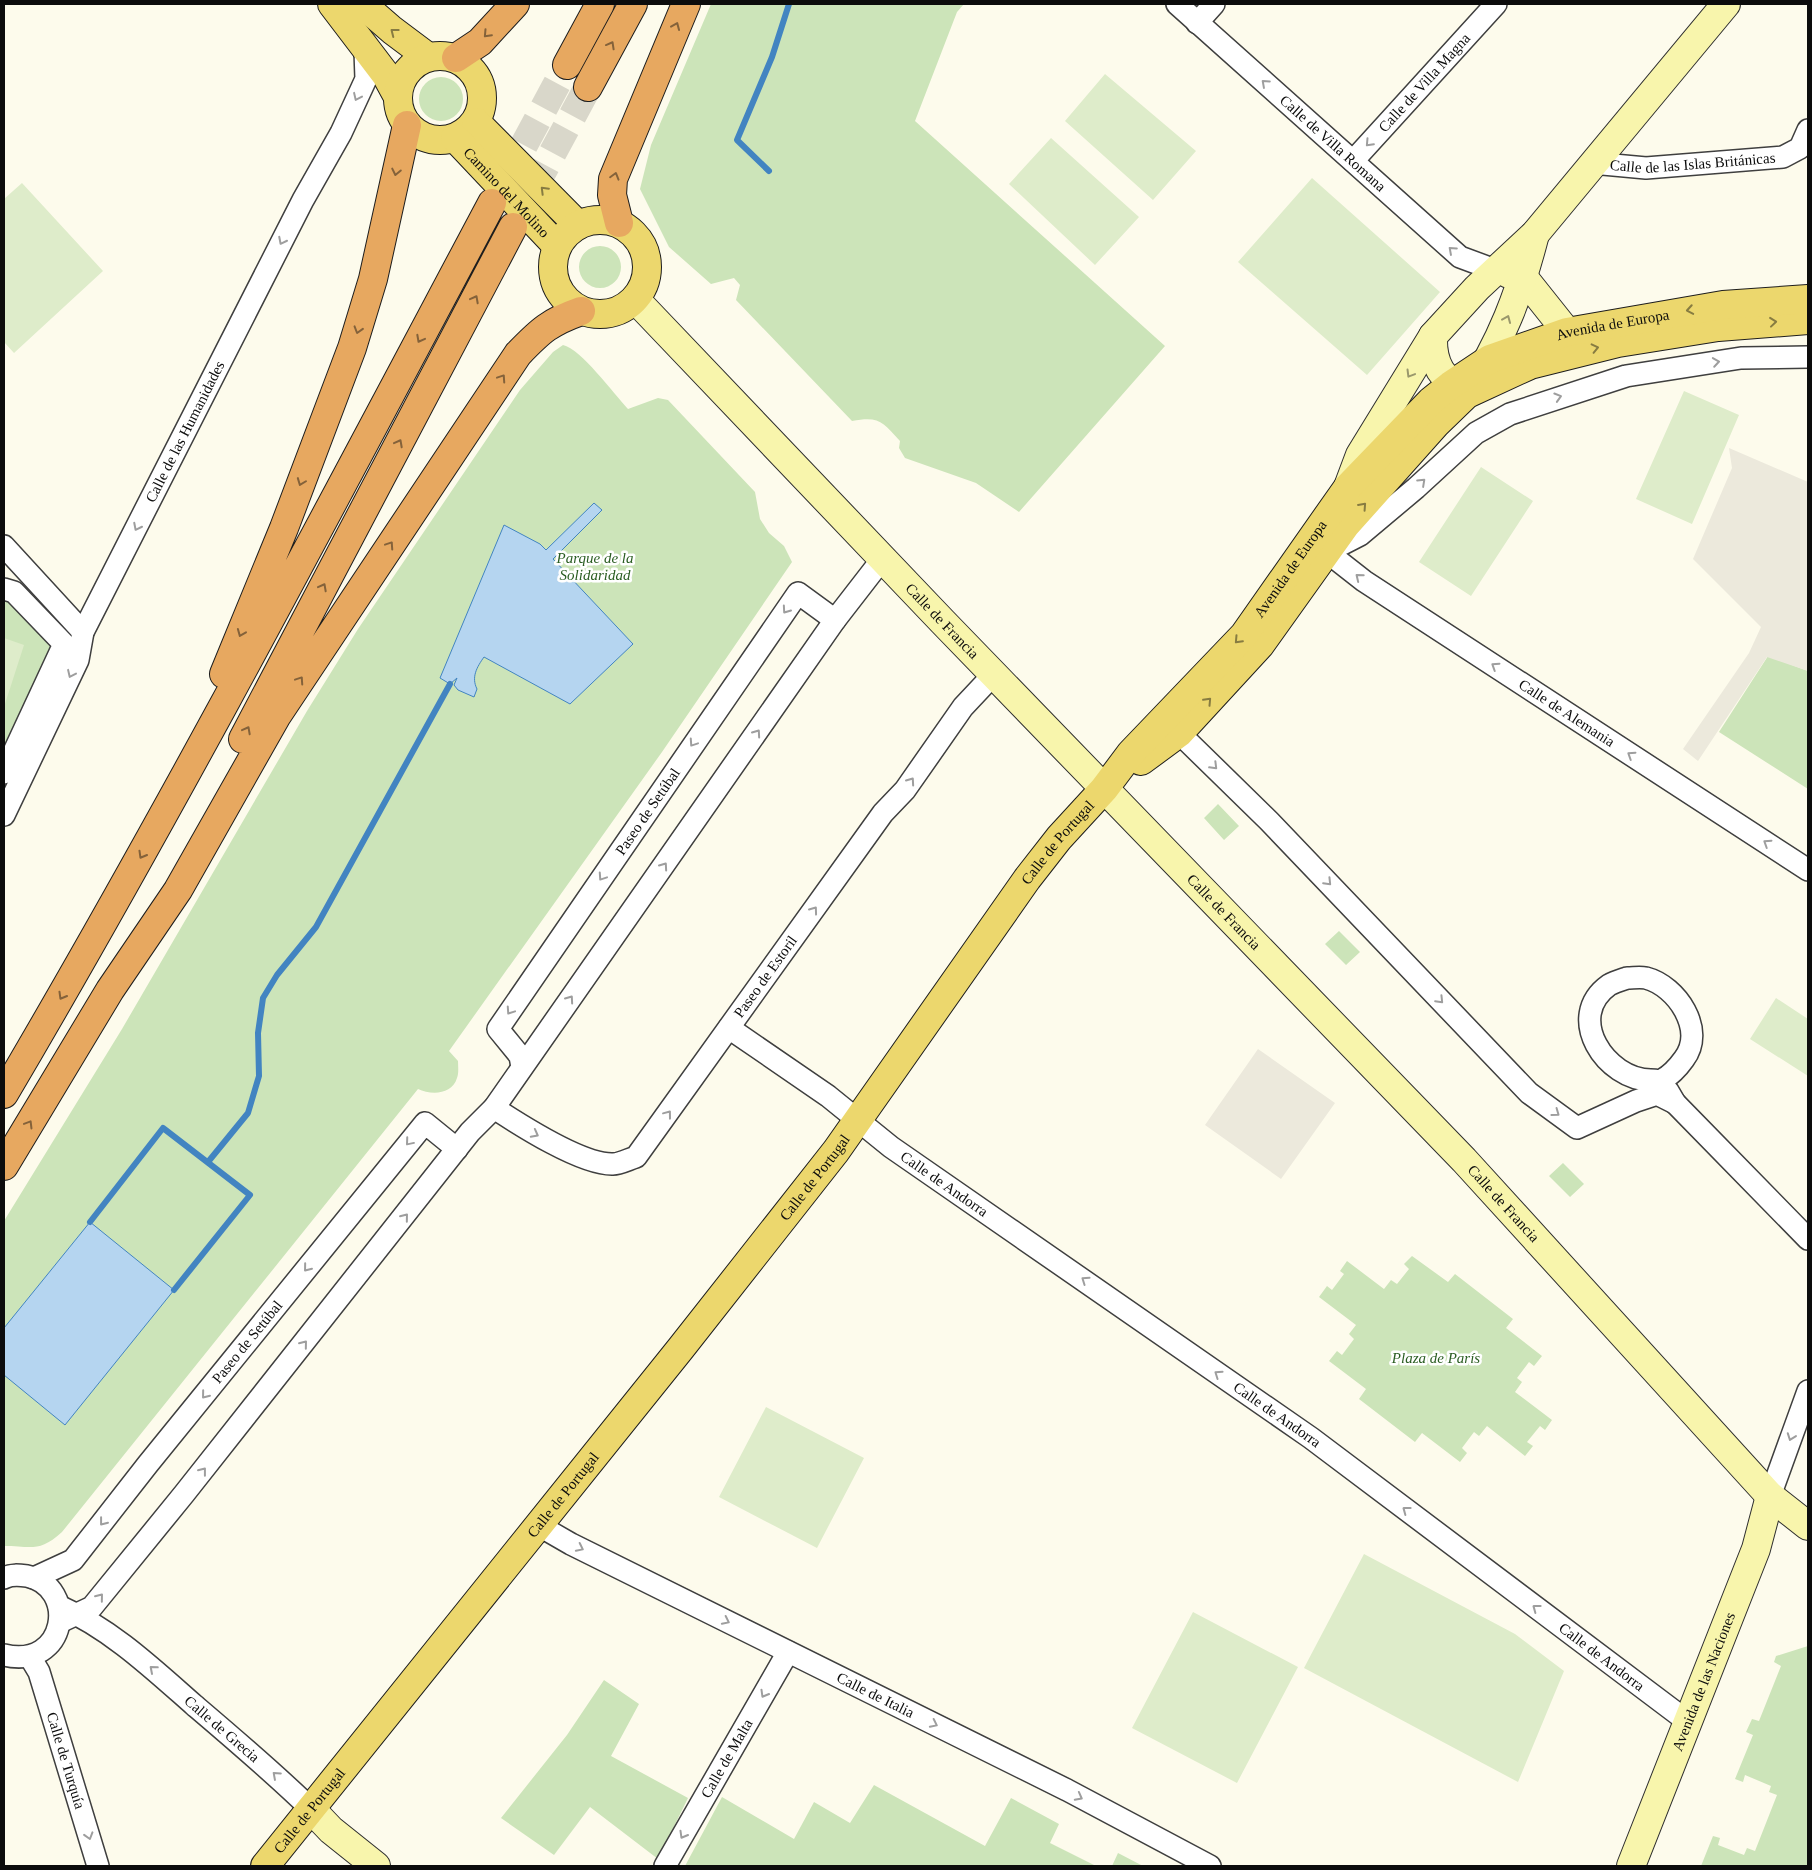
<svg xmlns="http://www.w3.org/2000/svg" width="1812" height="1870" font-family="Georgia,serif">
  <rect width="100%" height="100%" fill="#fdfbec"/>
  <path fill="#cce4b9" d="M711 4H964L957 12 915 121 1165 346 1019 512 976 483 905 458 899 448 900 441C882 422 880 416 852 421L736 300 740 285 734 278 711 284 669 247 640 189 651 145Z
    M419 99a22 22 0 1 1 44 0a22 22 0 1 1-44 0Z
    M579 267a21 21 0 1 1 42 0a21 21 0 1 1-42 0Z
    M563 345C581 349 614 394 628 409L658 398 668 400 755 492 760 519 769 533 784 546 792 562 662 752 449 1051 458 1061C458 1066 459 1073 457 1078 452 1095 431 1095 418 1089L62 1532C39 1553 31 1546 4 1546V1221L122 1029 307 711 358 629 520 390 553 352Z
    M4 595 58 647 4 764Z
    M1768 656 1808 671V789L1719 732Z
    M1218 804 1239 826 1224 840 1204 818Z
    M1339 931 1360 952 1346 965 1325 944Z
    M1563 1163 1584 1184 1570 1197 1549 1176Z
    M1412 1256 1448 1282 1455 1274 1513 1319 1506 1328 1542 1356 1534 1366 1529 1362 1517 1378 1522 1382 1515 1392 1552 1420 1545 1430 1540 1426 1527 1442 1533 1446 1525 1456 1487 1426 1479 1436 1474 1432 1462 1448 1467 1453 1460 1462 1422 1433 1415 1442 1359 1399 1366 1389 1329 1361 1337 1351 1342 1355 1354 1339 1349 1334 1356 1325 1319 1297 1327 1286 1332 1290 1344 1274 1340 1271 1347 1261 1384 1289 1391 1280 1397 1284 1409 1269 1404 1264Z
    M1808 1646V1866H1701L1713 1836 1720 1838 1718 1845 1744 1855 1747 1848 1755 1851 1777 1795 1769 1792 1771 1786 1745 1775 1743 1782 1735 1779 1753 1735 1746 1732 1752 1719 1759 1721 1781 1666 1774 1662 1776 1656Z
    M604 1680 639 1704 611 1756 688 1798 658 1859 590 1807 554 1855 501 1818 567 1735Z
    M874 1785 985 1846 1011 1798 1059 1824 1050 1843 1096 1866H685L722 1797 794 1839 814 1802 850 1823Z
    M1118 1853 1143 1866H1112Z"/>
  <path fill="#deecca" d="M1105 74 1196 151 1153 200 1065 121Z
    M1051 138 1139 217 1095 265 1009 184Z
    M1312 178 1440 292 1367 375 1238 262Z
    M22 183 103 271 14 353 4 342V199Z
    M1684 391 1739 415 1692 524 1636 499Z
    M1481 467 1533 501 1471 596 1419 562Z
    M4 638 24 645 4 707Z
    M1776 998 1808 1019V1076L1750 1039Z
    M766 1407 864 1458 817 1548 719 1497Z
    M1364 1554 1515 1634 1564 1671 1518 1782 1304 1668Z
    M1193 1612 1298 1667 1237 1783 1132 1728Z"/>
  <path fill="#ece9dc" d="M1729 448 1808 482V671L1767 657 1698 761 1683 749 1749 653 1761 627 1693 559 1732 468Z
    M1258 1049 1335 1103 1281 1179 1205 1125Z"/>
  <path fill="#b5d5f0" stroke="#4284c1" d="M594 503 602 510 553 559 633 644 570 704 484 657C477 667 471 677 477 689L474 697 458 690 454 685 457 678 450 684 440 678 504 525 540 544 546 550Z
    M90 1222 174 1290 65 1425 4 1375V1328Z"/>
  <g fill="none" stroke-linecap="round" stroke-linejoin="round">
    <path stroke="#4284c1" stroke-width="6" d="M769 171 737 140 772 57 789 4
      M208 1162 248 1113 259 1076 258 1033 263 998 277 975 316 927 450 684
      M90 1222 163 1128 250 1195 174 1290"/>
    <path stroke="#d9d7ca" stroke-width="28" stroke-dasharray="28 14" stroke-linecap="butt" d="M504 182 567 65
      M513 227 588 87"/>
    <defs>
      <g id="street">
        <path id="s1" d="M1177 4 1460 257 1495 270"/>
        <path d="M1197 23 1214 4"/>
        <path id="s2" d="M1353 161 1496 4"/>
        <path id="s3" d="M1592 163 1646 168 1783 157 1800 148 1808 130"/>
        <path id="s4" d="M1808 357 1741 358 1626 376 1510 414 1476 433 1416 488 1360 535 1327 552 1364 581 1808 870"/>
        <path d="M4 546 83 632"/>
        <path d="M4 589 14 592 64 644 4 773"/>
        <path d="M1179 733 1269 821 1529 1093 1577 1128 1636 1101 1657 1094 1675 1103"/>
        <path id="s5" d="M4 815 78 660 83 632 303 200 341 133 366 79 365 51"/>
        <path d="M1627 978C1633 978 1640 977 1646 978 1677 986 1706 1030 1684 1059 1679 1066 1671 1075 1662 1080 1659 1081 1655 1080 1651 1080 1606 1080 1564 1017 1609 985 1614 982 1621 980 1627 978Z"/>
        <path id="s6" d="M729 1028 828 1096 891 1147 1311 1438 1687 1721"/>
        <path id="s7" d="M522 1067 520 1056 498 1029 798 593 835 620"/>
        <path d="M1668 1091 1675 1103 1808 1239"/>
        <path id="s8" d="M494 1108C520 1125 582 1165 613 1164 620 1164 629 1159 636 1157L883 813 905 790 963 707 994 674"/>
        <path d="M1770 1496 1808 1391"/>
        <path id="s9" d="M538 1525 571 1544 1067 1790 1210 1866"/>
        <path d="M4 1578C11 1574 19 1575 27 1576 79 1587 67 1670 4 1655"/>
        <path id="s10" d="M34 1578 73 1560 148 1464 425 1123 457 1149"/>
        <path id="s11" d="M59 1606C111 1629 152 1668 194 1705 234 1739 273 1772 311 1809"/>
        <path d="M60 1622 92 1607 184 1494 470 1132 494 1108 835 620 883 558"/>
        <path id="s12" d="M30 1657 39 1672 98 1866"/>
        <path id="s13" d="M665 1866 788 1652"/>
      </g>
      <g id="secondary">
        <path d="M1509 274 1524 278 1567 332"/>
        <path id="s14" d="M635 299 943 622 1464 1160 1770 1496 1808 1526"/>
        <path d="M1433 336C1432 365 1442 379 1467 394 1501 343 1520 293 1535 234"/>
        <path d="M1348 487 1360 455 1433 336 1477 288 1535 234 1726 4"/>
        <path d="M311 1809 331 1830 376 1866"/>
        <path id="s15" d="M1631 1866 1756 1549 1770 1496"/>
      </g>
      <g id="primary">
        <path d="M332 4 386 75 398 97"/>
        <path d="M362 4 392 30 428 57"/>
        <circle cx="440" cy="98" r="42"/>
        <path d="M476 122 578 225"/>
        <path id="s16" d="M455 138 557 246"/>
        <circle cx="600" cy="267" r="47"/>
        <path d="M1141 761 1179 733 1260 645 1345 526 1436 424 1467 394 1530 365 1618 343 1718 327 1808 320"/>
        <path id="s17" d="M265 1866 681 1348 836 1151 1027 879 1059 838 1104 789 1131 753 1244 635 1348 487 1431 401 1451 385 1490 359 1567 332 1723 305 1808 299"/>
      </g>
      <path id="highway" d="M456 58 480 42 515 4
        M567 65 600 4
        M588 87 633 4
        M619 223 612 195 613 179 686 4
        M224 674 284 528 352 348 373 279 407 125
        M243 739 513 227
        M4 1094C176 802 333 502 492 203
        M4 1166 110 990 178 890 276 717 518 354C541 330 550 322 581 311"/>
    </defs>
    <use href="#street" stroke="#3f3f3f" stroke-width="24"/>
    <use href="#secondary" stroke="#2e2e2e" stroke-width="30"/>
    <use href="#primary" stroke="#1d1d1d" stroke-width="30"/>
    <use href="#highway" stroke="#1d1d1d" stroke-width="30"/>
    <use href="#street" stroke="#fff" stroke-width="21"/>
    <use href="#secondary" stroke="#f8f5ac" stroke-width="28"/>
    <use href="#primary" stroke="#ecd76d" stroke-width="28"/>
    <use href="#highway" stroke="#e7a860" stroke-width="28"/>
  </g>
  <defs><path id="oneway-chevron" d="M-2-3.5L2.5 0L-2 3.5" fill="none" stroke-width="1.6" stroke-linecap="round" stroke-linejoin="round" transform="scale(1.25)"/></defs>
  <g stroke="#84623a">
    <use href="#oneway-chevron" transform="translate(676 26) rotate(-67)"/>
    <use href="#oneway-chevron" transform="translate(487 34) rotate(133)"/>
    <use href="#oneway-chevron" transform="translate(611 45) rotate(-61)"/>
    <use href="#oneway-chevron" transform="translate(396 172) rotate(102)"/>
    <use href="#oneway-chevron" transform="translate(615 176) rotate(-74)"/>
    <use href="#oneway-chevron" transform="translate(475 299) rotate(-62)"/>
    <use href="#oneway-chevron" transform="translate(358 330) rotate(107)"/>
    <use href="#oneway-chevron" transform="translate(420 339) rotate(118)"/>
    <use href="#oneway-chevron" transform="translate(502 378) rotate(-56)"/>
    <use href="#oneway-chevron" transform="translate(399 443) rotate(-62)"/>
    <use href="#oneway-chevron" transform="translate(301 482) rotate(111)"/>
    <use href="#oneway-chevron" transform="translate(390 545) rotate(-56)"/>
    <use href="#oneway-chevron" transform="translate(323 587) rotate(-62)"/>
    <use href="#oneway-chevron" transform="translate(241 633) rotate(112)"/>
    <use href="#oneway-chevron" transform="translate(300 680) rotate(-56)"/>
    <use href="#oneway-chevron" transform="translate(247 730) rotate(-62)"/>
    <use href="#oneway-chevron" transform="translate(142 855) rotate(120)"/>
    <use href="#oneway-chevron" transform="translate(62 996) rotate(120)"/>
    <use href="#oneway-chevron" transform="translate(29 1124) rotate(-59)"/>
  </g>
  <g stroke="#877c41">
    <use href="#oneway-chevron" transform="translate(394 32) rotate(-142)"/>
    <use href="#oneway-chevron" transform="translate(544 190) rotate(-135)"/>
    <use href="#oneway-chevron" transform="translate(1690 310) rotate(170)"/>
    <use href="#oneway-chevron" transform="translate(1773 322) rotate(-6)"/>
    <use href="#oneway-chevron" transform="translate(1595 348) rotate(-13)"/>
    <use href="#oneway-chevron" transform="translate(1363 506) rotate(-48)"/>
    <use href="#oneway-chevron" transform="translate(1238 640) rotate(133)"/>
    <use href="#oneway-chevron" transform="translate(1208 701) rotate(-47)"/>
  </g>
  <g stroke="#9e9e9e">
    <use href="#oneway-chevron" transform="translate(1265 83) rotate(-138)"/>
    <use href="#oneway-chevron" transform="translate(357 97) rotate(115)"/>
    <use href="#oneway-chevron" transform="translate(1369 143) rotate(133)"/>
    <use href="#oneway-chevron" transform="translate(282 241) rotate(117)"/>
    <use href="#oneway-chevron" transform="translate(1452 250) rotate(-138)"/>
    <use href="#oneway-chevron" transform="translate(1716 362) rotate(-9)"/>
    <use href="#oneway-chevron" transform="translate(1558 397) rotate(-17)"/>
    <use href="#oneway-chevron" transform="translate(1422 482) rotate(-43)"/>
    <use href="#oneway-chevron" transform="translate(137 527) rotate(117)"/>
    <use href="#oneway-chevron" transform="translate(1359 577) rotate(-141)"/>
    <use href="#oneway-chevron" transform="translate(786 610) rotate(125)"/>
    <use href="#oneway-chevron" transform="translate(1495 666) rotate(-147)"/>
    <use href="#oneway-chevron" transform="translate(71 674) rotate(115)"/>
    <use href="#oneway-chevron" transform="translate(757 733) rotate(-55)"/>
    <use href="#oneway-chevron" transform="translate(693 743) rotate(124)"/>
    <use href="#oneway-chevron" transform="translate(1631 755) rotate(-147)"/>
    <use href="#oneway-chevron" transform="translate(1214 766) rotate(45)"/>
    <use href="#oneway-chevron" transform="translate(911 781) rotate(-55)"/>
    <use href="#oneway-chevron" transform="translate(1767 843) rotate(-147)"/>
    <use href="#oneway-chevron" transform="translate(664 866) rotate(-55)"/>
    <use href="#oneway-chevron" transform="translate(602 877) rotate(124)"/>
    <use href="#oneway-chevron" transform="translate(1328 882) rotate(46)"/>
    <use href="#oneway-chevron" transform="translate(814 910) rotate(-54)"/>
    <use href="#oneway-chevron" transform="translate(570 999) rotate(-55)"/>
    <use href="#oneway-chevron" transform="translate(1440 1000) rotate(46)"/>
    <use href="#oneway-chevron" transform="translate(510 1011) rotate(124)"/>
    <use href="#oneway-chevron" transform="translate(1556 1113) rotate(36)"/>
    <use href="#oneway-chevron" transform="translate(668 1114) rotate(-53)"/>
    <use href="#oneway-chevron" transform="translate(535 1134) rotate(28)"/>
    <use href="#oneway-chevron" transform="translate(409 1142) rotate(130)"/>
    <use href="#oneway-chevron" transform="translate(405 1217) rotate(-51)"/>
    <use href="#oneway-chevron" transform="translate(307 1268) rotate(129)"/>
    <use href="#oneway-chevron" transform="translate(1085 1280) rotate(-145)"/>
    <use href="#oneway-chevron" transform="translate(304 1344) rotate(-51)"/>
    <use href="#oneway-chevron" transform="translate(1218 1374) rotate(-145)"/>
    <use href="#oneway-chevron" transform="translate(205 1395) rotate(129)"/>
    <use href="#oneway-chevron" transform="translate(1791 1437) rotate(110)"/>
    <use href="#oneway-chevron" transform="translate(203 1471) rotate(-52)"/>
    <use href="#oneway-chevron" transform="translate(1406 1510) rotate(-143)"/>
    <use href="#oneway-chevron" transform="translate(103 1522) rotate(128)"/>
    <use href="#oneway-chevron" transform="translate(580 1548) rotate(26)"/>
    <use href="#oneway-chevron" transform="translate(100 1597) rotate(-51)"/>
    <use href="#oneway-chevron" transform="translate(1536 1608) rotate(-143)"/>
    <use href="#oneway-chevron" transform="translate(726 1621) rotate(26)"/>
    <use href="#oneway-chevron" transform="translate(153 1669) rotate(-139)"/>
    <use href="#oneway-chevron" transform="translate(764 1694) rotate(120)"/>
    <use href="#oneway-chevron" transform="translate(934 1724) rotate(26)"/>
    <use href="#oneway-chevron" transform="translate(276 1775) rotate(-138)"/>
    <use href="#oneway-chevron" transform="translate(1079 1797) rotate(28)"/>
    <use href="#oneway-chevron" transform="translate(683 1835) rotate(120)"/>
    <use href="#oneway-chevron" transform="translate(89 1836) rotate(73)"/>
  </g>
  <g stroke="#9a986c">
    <use href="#oneway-chevron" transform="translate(1507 319) rotate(-67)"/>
    <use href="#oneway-chevron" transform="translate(1410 374) rotate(121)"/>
  </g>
  <g text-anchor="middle" stroke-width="5" stroke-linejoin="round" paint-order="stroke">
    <g font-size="15" fill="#0c0c0c" stroke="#fff">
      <text dy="5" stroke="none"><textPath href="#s2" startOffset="106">Calle de Villa Magna</textPath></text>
      <text dy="5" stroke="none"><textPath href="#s1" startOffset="209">Calle de Villa Romana</textPath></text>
      <text dy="5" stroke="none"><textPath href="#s3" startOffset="101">Calle de las Islas Británicas</textPath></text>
      <text dy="5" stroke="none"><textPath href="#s16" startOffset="75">Camino del Molino</textPath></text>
      <text dy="5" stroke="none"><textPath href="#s17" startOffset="2075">Avenida de Europa</textPath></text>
      <text dy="5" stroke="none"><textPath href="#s5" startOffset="425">Calle de las Humanidades</textPath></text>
      <text dy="5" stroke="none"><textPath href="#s17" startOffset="1655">Avenida de Europa</textPath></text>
      <text dy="5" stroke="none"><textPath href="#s14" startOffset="445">Calle de Francia</textPath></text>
      <text dy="5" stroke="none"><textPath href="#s4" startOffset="825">Calle de Alemania</textPath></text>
      <text dy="5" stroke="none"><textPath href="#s7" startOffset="310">Paseo de Setúbal</textPath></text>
      <text dy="5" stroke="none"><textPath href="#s17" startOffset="1295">Calle de Portugal</textPath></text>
      <text dy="5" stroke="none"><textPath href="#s14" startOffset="850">Calle de Francia</textPath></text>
      <text dy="5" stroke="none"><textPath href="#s8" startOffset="379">Paseo de Estoril</textPath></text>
      <text dy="5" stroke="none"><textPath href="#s17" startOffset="881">Calle de Portugal</textPath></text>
      <text dy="5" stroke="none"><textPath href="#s6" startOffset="266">Calle de Andorra</textPath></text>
      <text dy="5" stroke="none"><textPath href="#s14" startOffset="1254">Calle de Francia</textPath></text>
      <text dy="5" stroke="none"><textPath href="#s10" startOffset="322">Paseo de Setúbal</textPath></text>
      <text dy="5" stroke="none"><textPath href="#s6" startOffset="671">Calle de Andorra</textPath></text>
      <text dy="5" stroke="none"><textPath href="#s17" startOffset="476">Calle de Portugal</textPath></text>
      <text dy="5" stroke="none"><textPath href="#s6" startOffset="1076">Calle de Andorra</textPath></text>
      <text dy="5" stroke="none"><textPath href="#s15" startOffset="198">Avenida de las Naciones</textPath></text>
      <text dy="5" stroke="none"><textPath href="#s9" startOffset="378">Calle de Italia</textPath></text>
      <text dy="5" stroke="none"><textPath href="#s11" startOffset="205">Calle de Grecia</textPath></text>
      <text dy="5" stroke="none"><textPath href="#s13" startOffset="124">Calle de Malta</textPath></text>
      <text dy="5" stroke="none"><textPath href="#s12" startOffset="110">Calle de Turquía</textPath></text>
      <text dy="5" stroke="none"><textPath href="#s17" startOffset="71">Calle de Portugal</textPath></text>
    </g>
    <g font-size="15" font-style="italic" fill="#2a5d22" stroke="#fff">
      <text x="595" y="563">Parque de la<tspan x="595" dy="17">Solidaridad</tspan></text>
      <text x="1436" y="1363">Plaza de París</text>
    </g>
  </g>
  <rect width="1812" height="1870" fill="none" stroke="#0c0c0c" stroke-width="10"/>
</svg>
